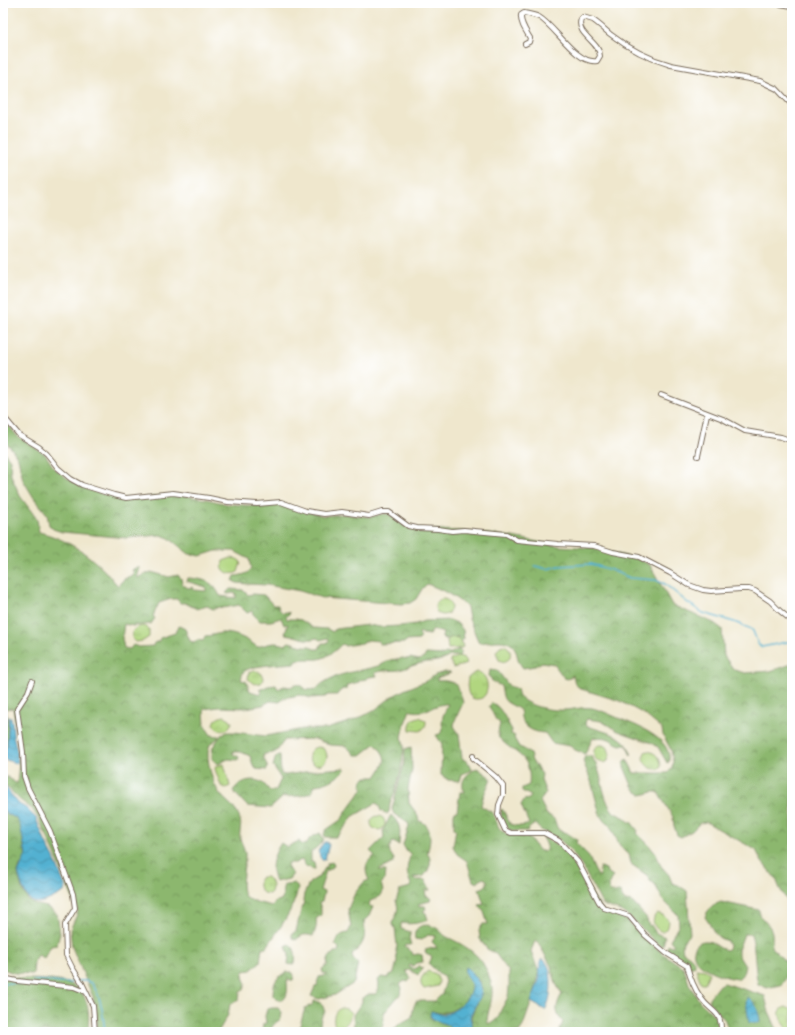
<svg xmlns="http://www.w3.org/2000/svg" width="795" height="1035" font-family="'Comic Neue',sans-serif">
  <defs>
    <pattern id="grass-tufts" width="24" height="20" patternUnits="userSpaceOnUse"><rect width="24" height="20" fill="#b1d67f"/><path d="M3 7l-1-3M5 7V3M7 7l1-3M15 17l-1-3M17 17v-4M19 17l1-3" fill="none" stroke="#99b86d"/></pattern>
    <pattern id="forest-crowns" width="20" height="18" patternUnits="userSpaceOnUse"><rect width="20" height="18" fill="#8cb76e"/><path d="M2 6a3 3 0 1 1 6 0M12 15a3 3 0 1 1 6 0" fill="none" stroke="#74955a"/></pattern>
    <pattern id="water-waves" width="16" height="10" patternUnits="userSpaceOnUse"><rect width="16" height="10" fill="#53b1d1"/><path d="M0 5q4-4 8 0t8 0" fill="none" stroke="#4690a9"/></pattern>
  </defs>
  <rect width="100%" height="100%" fill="#fff"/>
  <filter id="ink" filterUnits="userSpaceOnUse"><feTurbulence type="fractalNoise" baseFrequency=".025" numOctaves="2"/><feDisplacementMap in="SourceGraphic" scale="8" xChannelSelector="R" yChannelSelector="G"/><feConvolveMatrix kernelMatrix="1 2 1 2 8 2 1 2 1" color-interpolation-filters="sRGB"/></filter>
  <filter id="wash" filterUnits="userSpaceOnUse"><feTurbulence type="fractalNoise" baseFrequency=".012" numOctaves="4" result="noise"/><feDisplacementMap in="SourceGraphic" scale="16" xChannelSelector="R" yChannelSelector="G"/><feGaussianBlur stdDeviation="0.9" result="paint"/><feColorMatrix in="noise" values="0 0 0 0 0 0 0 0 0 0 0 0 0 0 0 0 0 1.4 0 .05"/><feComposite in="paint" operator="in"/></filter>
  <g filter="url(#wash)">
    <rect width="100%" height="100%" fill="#efe7cd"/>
    <path fill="url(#grass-tufts)" stroke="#76804e" d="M231 558 237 559 241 562 238 572C232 575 227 574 222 568L223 561Z
      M435 607a8 8 0 1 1 16 0a8 8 0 1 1-16 0Z
      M142 626 147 627 149 630V637L143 641 136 642C127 635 133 628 142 626Z
      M451 637C459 637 460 639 463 646L462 648 448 649 447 640Z
      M503 645C510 646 512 653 509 659L504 662 499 660 496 652 500 646Z
      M459 656 464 658 466 663 464 665 453 668 450 660Z
      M254 670 261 673C263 677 264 679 261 683L254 684 248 679 249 672Z
      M478 672C488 675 491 691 482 698 480 699 477 699 475 699 466 698 467 684 468 678L474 673Z
      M225 716 230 719 232 723 227 730H219L214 726C214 719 218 717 225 716Z
      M420 717 426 721C426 726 425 728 420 731L410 730C409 722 413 718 420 717Z
      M599 745H603L608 748 610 755 607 762C596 766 588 751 599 745Z
      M309 756a9 9 0 1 1 18 0a9 9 0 1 1-18 0Z
      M648 751C656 753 661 758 661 767L658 769C648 770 641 762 645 752Z
      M224 764 230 786 226 788 221 786 215 769 216 766Z
      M371 823a7 7 0 1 1 14 0a7 7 0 1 1-14 0Z
      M262 877H267C272 882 273 886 271 892L269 894 263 893 259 887V879Z
      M657 913 663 915 669 921 668 927 663 932C654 930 650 920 657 913Z
      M696 969 705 970 709 973 705 983H701Z
      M428 971 436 974 439 981 438 986 424 989C418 983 421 976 428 971Z
      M786 1007 792 1010V1030L787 1029C782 1023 774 1010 786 1007Z
      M342 1008 347 1009 351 1013C350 1020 344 1031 335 1026 332 1019 334 1010 342 1008Z"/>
    <path fill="url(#forest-crowns)" stroke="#647046" fill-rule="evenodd" d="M3 418 17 436 45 454 54 468 64 476 81 487 103 494 123 499H133L174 494 206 499 227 504 258 506 279 503 323 516 343 514 369 517 381 514H389L406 527 414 529 462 531 507 536 559 546 594 548 638 559 650 565 672 605 714 623 722 629 724 656 734 670 745 673 770 671 792 664V905L788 902 780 889 776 879 762 862 756 850 706 822 700 823 692 831 681 837 677 835 674 826 673 817 658 792H653L642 795 634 790 624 767V762L627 759 634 773H668L672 768 673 761 671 750 663 735 662 729 644 714 620 701 581 689 575 684 573 675 568 679 564 678 554 664 542 662 535 666 523 668C518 662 518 658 516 651 511 636 490 642 479 643L469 619 467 607C456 597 441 589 427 584L422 589 416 599 410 603 401 604 322 598 300 591 267 585 248 584 237 583 233 581 235 576C241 575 247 575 251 569L249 559 234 551H216L200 556 189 554 169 538 161 535 127 538 62 532 53 529 49 525 47 514 34 498 23 480 18 458 12 449 3 440Z
      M3 450 10 460 11 475 20 496 37 519 39 532C72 540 97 560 118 586 121 581 126 577 133 575L134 573 132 570 135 568H140L137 578 151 572 169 577 178 575 181 578 182 584 188 588 192 587 194 590 206 591V587L186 581 188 578C204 579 213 581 220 596L236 598V594L234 593 228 594 226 593 230 589 243 590 248 595 252 594 264 595 273 605H278L279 609 283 613 286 612 290 613 286 617 287 619H296L301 620 313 628 327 629 333 632 335 629 368 625 380 627 400 626 416 624 424 621 450 620 457 623 463 630 464 639 461 642 457 636 456 637 444 639 442 637 443 633 435 630 432 631 429 635 423 634 420 632 419 634 421 637 419 640 406 641 404 643 379 644V641L368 640 362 643 345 646 342 644C336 650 328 657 319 659 312 660 304 658 296 660V663C284 664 252 665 245 671 242 673 242 676 241 680L246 681 250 691 260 694 262 692 259 690 268 686 276 685 278 689 284 686 291 687 295 684 300 685 306 690 317 689C327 674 361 671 378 666 386 664 389 657 398 660L402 658 408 659 410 658 419 660 424 658 426 654 443 655 446 653 449 654 459 649 462 653 459 656H450C444 660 435 662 427 662 418 663 408 668 399 670 392 671 381 670 375 673L377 676 369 677 367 679 360 680 359 682 347 685 346 690 343 689 339 692 337 695H328L325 697 311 698 300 695 283 698 280 702 270 701 263 705 246 708 219 707 204 709 205 726 211 735 219 736C217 741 211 741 209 747 205 758 213 785 220 794 226 802 238 808 240 820 242 825 239 832 240 838 241 843 244 847 245 852 246 864 239 884 244 895 247 901 265 904 272 906L276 901 282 900C284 895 281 892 284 885L294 883 298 888C294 910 279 929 267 947L262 948 260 962 251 970 244 971 243 977 246 984 244 990 240 992 239 1000 230 1004 228 1015 218 1032H176L177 1029 149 1028 147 1032H97V1022L93 997 72 947 70 930 78 912 55 854 39 819 32 809 20 800 4 784 6 776 17 784 20 751 13 708 6 709C9 723 9 742 3 755ZM171 599H177L180 603H185L197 609 207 606C212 608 213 611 218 607 225 609 232 606 239 605L247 613 252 611 253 614 260 621H271L281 618 284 625 288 624 285 634C296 635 305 642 317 638L320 640 328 638 329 640 327 643H322L319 649H314L310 646C302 647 297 644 289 642L285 645C273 641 269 644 257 647 248 639 233 632 221 633 216 634 210 636 205 636L203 641 197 640 194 642 190 641 185 629 179 626 175 633 160 638 159 641 154 643 153 646 139 647 133 645 130 649 124 648 122 638 124 624 133 626 151 624 155 618 153 616 159 603Z
      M490 669 497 670 509 686 517 689 519 697C533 709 557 712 574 709 581 708 585 707 592 708 601 710 609 714 618 718 635 725 673 738 669 762L667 763 658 747 652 743 618 731 601 721 587 719 585 722 586 725C605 734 626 732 632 756L630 754 627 745C617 746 617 743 609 739 604 737 598 737 593 738L585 754 575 750 570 746 552 743 545 733C537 733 525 729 522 720 520 717 521 713 520 710 506 700 504 706 501 686L493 682 489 676Z
      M445 672 451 673 437 678V681C445 680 450 681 457 685L462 698 463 703 455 720 454 726 459 734 462 758 470 764 472 770 462 774 460 781 448 780 441 775 442 744 436 735 440 734 443 729 442 723 443 716 448 704C435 703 423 716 410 710L405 723 402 737 404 746 401 770 395 792 390 804 389 812 387 814 381 811 378 804 376 803 352 817 350 821 337 837H325L324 834 326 830 342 819 345 813 358 796 363 788 361 783 366 777H376C386 762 389 758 375 744L361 755H355L346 746 330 745 315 739 285 740C275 751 281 753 264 754 262 760 269 764 267 770L256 769 253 765 250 756 241 752H233V754L239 757 238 760 228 759 218 764 212 759V754L213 747 221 735 227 732H235L266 736 303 729H326L352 721 372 712 393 696 404 690 426 681 435 675Z
      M492 703C501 706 507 722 512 730L511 734 515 736 514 738 519 747 524 749 530 754 532 761 542 774 541 780 546 793 540 801 547 815C557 818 554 822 558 829L570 835 577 840 576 843 588 855 595 871 599 877 600 876 599 870 600 867 606 869 607 872 613 876C610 881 607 886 610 892H621L622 897 625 901 632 902 646 917 649 926 651 925 656 933 665 937 663 945 660 946C648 936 638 923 625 914 618 908 609 909 602 904 590 882 580 857 561 841 552 833 542 834 535 824L529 828 528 831H512L508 829 501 816V809L503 810 510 824C516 826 522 827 529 824L521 805 524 800 529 799 531 796 522 791V788L529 785C532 754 516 756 499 738L498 733 500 723 496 720 489 706Z
      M411 747 412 769 408 789 409 803 417 814 419 821C433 824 431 843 427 853 433 860 430 869 424 876L413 878 416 880H425L430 890H425L426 896 431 898 430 901 418 904 420 906H425L426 909 423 911 426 913 428 920C421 923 409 925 401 923V929L411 932 409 938 411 945H406L405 947 412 952 413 955 418 954 422 955 423 962 416 963 413 966 410 965 409 967 415 969 419 965 423 969 418 975 410 970 406 971 411 978 408 982 405 981 400 984 402 988 401 993 384 1013 383 1028 377 1027 374 1032H352L354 1026 353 1015 362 1002V998L369 994H376L379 985 378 980 381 977 388 978V976L394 973 397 961 396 950 397 946 395 928 392 923C396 915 400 910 396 901L400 890 410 887 411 884C405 872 407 865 411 854L407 852 403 845 409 826 408 823 394 814 392 809 404 764 405 749Z
      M278 755H280L281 774 286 775 317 770 345 768V770C336 779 327 784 315 785L311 793 301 796 283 797 271 808 247 806 233 791C239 781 254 776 264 784 266 786 268 789 270 791L276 790 281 779 273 766 275 759Z
      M585 756H591C604 772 600 794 612 810 616 816 625 815 629 822H631L638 831 637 833 648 844 656 854 661 866 669 875 672 883 678 885 687 891 690 934C683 940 681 943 683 952 689 955 695 959 695 966L690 968C685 958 675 957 667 950L668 945 672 946 674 945 670 940 679 925 678 915 663 900 654 883 650 881 648 876 631 864 629 854 625 852 619 844 609 824 604 821 600 815 591 781 583 761Z
      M477 768 491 778C488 787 482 797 481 806L493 813 499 828 508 835 529 838 540 851H545L547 846 543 837 560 846 577 868 594 897 603 911 627 920 640 934 665 955 684 968 689 984 700 1002 717 1018V1032H559L563 1022C554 1012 556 1005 562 994L556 984 551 966 538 942 535 941 531 951 539 973 534 995 523 1026 519 1032H473L471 1017 482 989 479 981 465 967 464 968C465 974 469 977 471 983 474 996 458 1010 447 1012 441 1014 436 1012 431 1011L430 1018C437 1022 445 1023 452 1028V1032H392L398 1025 412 1017 413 1009 416 1001H435L442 994 445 984 444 978 429 964 432 957 426 954 425 950 437 947 432 942 435 936 428 935 422 940 415 939C412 924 428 922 438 929 441 931 443 935 447 937 462 944 479 953 486 969 489 975 492 984 492 990 493 1001 487 1012 487 1023H492L498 1018 501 1010 508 997 509 987V972L495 953 487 949 480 939 479 930 483 924H488L484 912 479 905 484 904 479 889 484 887 487 884V880L483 878 477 883 473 881 467 861 457 854 453 846 456 829 454 828V813L457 811 460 792H464C460 779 466 775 477 768Z
      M3 808C9 818 15 814 20 822L26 857 20 866 18 873 22 889 28 900 34 904 47 907 57 914 60 933 57 945 51 946 44 958 38 955 34 961 33 974 14 973 3 969Z
      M391 815C402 825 400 831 399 845L393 842 389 848 390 853 394 859 393 863 379 870 381 871H386L385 880 381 883 383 891 378 898 370 901 369 906 373 907 369 916 364 921C366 936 365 945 352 954L353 959 358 963 354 983 335 995 319 999 311 996 315 987 318 984 317 983 319 977 324 976 327 974 323 973 322 969 327 966 328 959 334 952H338L339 948 335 944C339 937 340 934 348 933L351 927 348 909 355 893 364 882 369 880C364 870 365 861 375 856L370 851 384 837 383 830Z
      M320 833 324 840 316 848 311 852V862H314L315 869 313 870 309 867 305 866 303 861 301 860 295 863H288L287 865 289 870 293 874 289 879 275 882C269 868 273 855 281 843L287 847 299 841 301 844 306 845 310 838Z
      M333 862 334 866 326 871 320 890 324 892 322 902 319 903 321 908V915L316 919C317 925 316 930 313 936 305 934 302 934 296 940L292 938V934L296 931 301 910 304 905 303 901 304 894 310 882 320 876 328 863Z
      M721 902 759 910C761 926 777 921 771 947L788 964 789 974 781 985 767 988 758 984C754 968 756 950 751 934H744L738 950V955L745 966 743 974 738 979C725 978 686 966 695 947 697 943 701 941 705 941 714 940 717 949 727 950L729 946 727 941C714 938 713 928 705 917 707 910 714 904 721 902Z
      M289 944C296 948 296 956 295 963L292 965 288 964 289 954 286 946Z
      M287 972H292L294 975 293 980H287C287 988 289 995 283 1000H278L273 996C273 984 275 977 287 972Z
      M3 975C46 987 95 963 88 1032H3Z
      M724 983 765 996 768 1009 778 1032H729L725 1020 709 1002V998L719 985Z
      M315 1000 322 1004 325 1012 321 1018 320 1025 322 1029V1032H301L299 1029 305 1008 312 1005Z
      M272 1008H278L282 1012 281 1019C275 1023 272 1025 270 1032H262L263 1024 266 1023 265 1016 267 1009Z"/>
    <path fill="url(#water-waves)" stroke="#476e78" d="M9 716 11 718C13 723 13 728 13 734 15 744 19 753 17 764L4 759 3 761V756L7 745Z
      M3 788H6L19 804 26 808 36 818 45 841 54 858 66 888 64 892C34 909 28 908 18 873L26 855 20 825 17 819 8 814 3 809Z
      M324 842H327L329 845 325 859 323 861 320 857 318 851Z
      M542 959C555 964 552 1001 545 1010L531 1002 539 980 540 962Z
      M465 967C469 969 471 972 474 976 490 995 476 999 470 1017L474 1032H452C449 1021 437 1024 430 1016L431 1011C435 1012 439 1014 443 1014 456 1013 473 997 471 984 469 977 463 975 465 967Z
      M747 997C755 1000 760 1014 760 1022L749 1023 746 1002Z"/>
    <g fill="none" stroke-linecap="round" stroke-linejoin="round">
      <path stroke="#53b1d1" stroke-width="1.5" d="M535 566 547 569 559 566 591 564 611 570 630 578 656 580 665 584 688 603 703 613 734 622 751 629 753 631 758 644 762 647 787 642H792
        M33 981C43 979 54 983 65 983 76 983 80 978 91 983 102 996 103 1016 105 1032
        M3 983H23"/>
    </g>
  </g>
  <g filter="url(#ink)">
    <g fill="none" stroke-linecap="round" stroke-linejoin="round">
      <defs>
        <path id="street" d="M774 3 792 6
          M525 44 529 42 530 38C526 31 520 23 521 15L524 13C529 14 534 15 539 17 555 26 577 65 597 61L600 56C600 42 575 34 581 19L583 17 593 20C599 24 604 29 610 34 628 48 649 59 671 65L760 81 777 89 792 105
          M661 395 723 419 745 431 781 437 792 441
          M3 416 19 435 39 447 47 454 58 468 71 479 82 485 114 495 126 498 173 493 209 498 228 502 257 504 281 502 306 511 324 514 342 512 369 516 382 512H389L408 526 417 528 438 529 452 531 464 530 506 534 517 540 558 544 594 546 613 552 639 557 670 573 689 585 703 590 711 591 741 589H749L755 591 770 601 780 611 792 621
          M698 456 707 414
          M32 681 28 692 17 709 23 752 24 776 28 788 50 831 73 894 75 908 65 925 66 955 72 967 82 983 93 1006 95 1032
          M473 756V758L496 777 503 786V795L499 805 498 815 505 830 511 833H544L559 841 578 862 599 902 604 908 629 916 645 935 666 953 687 966C690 978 694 988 701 998 711 1013 722 1010 721 1032
          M3 978 17 981 74 987 86 992"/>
      </defs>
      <use href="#street" stroke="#7a6c5b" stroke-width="6"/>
      <use href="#street" stroke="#fff" stroke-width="4"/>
    </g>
  </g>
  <rect width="795" height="1035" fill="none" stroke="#fff" stroke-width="16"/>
</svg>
